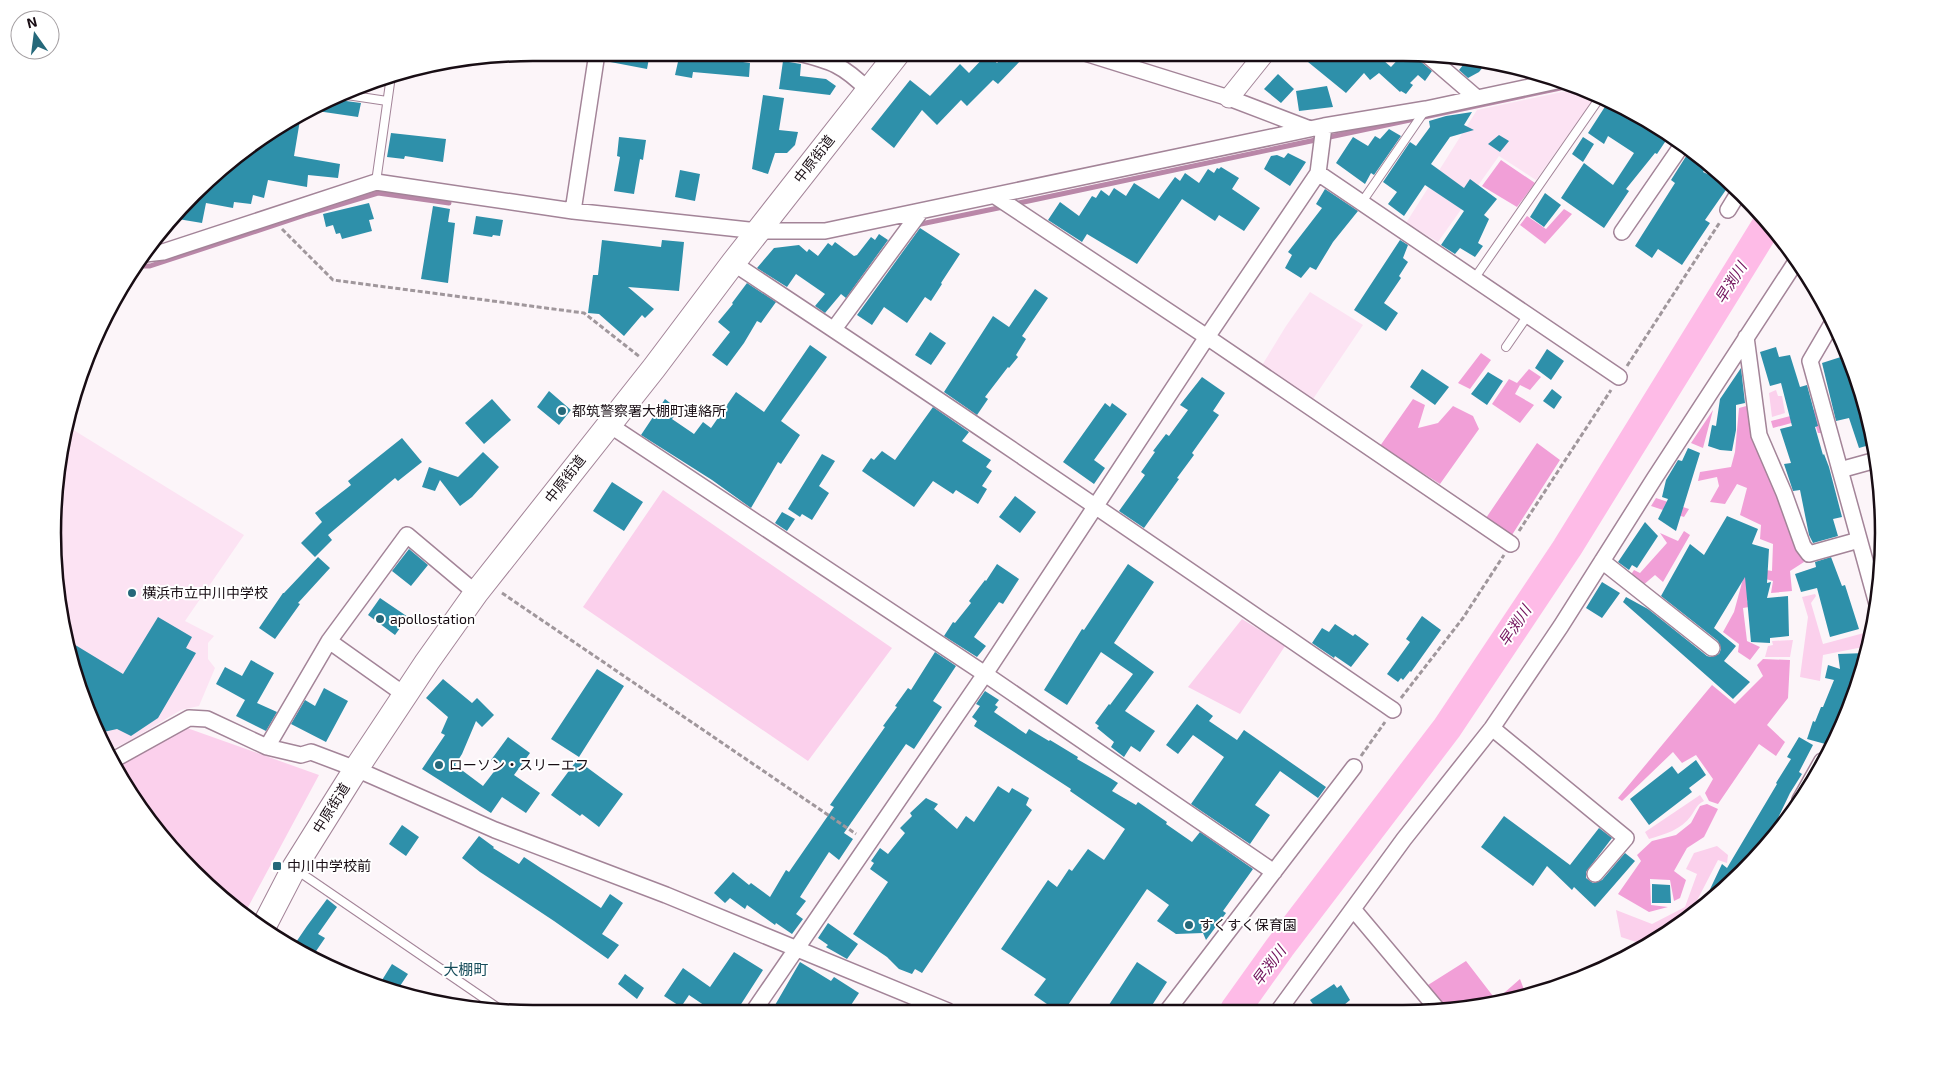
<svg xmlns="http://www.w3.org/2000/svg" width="1936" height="1066" font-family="'Exo 2','Noto Sans JP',sans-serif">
  <rect width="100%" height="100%" fill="#fcf5f9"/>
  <path fill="#fce3f3" d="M1576 89 1595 97 1536 180 1499 156 1438 242 1406 223 1477 110Z
    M1310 292 1363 325 1313 399 1261 367 1286 326Z
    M67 426 244 535 185 621 214 636 208 643V659L215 668 199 706 181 710 129 741 110 750 89 717 54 565Z"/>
  <path fill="#fbd0ec" d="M1776 390 1778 396H1782L1785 413 1772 417 1769 393Z
    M663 490 892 648 808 761 583 607Z
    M1815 594 1816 596 1811 603 1823 644 1864 633 1869 642 1868 646 1823 655 1820 681 1800 677 1808 617 1802 597Z
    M1242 619 1285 646 1240 714 1188 687Z
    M1793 640 1790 657H1765L1768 646 1773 645 1772 641Z
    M187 728 319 775 246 911 172 850 119 766 121 760Z
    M1700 795 1704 801C1696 805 1696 809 1691 816 1681 830 1665 834 1649 839L1645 832Z
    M1717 846 1728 855 1727 863 1718 860 1689 916 1677 926 1656 936 1653 941 1645 945 1621 937 1616 910 1652 924 1685 907 1697 874 1686 869 1694 853Z"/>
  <path fill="#f19fd7" d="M1501 160 1535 183 1517 207 1482 186Z
    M1564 209 1572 214 1545 244 1520 225 1527 216 1546 229Z
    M1481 353 1491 360 1470 389 1458 383Z
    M1529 369 1541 377 1530 390 1520 385 1515 394 1534 405 1520 423 1492 404 1509 379 1517 383Z
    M1413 399 1425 405 1418 428 1438 423 1453 406 1473 416 1479 429 1440 484 1380 446Z
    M1750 405 1804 562 1790 571 1792 591 1771 593 1773 581 1751 575 1747 602 1755 606 1743 608 1747 641 1760 647 1750 660 1738 652 1739 644 1723 632 1734 612 1744 575 1754 568 1772 571 1773 544 1760 539 1761 525 1740 515 1747 488 1737 484 1725 504 1710 502 1719 486 1717 477 1698 481 1700 472 1731 467 1735 452 1739 408Z
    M1817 409 1823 433H1818L1813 417 1773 428 1771 421Z
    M1713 410 1703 448 1691 443Z
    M1537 443 1560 460 1512 535 1486 518Z
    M1656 498 1689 509 1684 517 1651 506Z
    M1684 531 1690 535 1663 582 1655 575 1642 586 1630 576 1634 570 1640 573 1667 543 1660 533 1678 541Z
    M1763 659 1790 660 1788 698 1767 725 1785 742 1776 756 1759 744 1718 804 1709 801 1705 793 1713 779 1696 755 1682 763 1673 752 1622 801 1618 798 1712 685 1735 704 1763 676 1757 665Z
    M1707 804 1718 809 1704 837 1687 848 1674 871 1686 880 1680 898 1674 901 1670 880 1650 879 1651 905 1668 907 1649 912 1618 894 1641 861 1637 855 1652 841 1676 835 1691 823 1700 806Z
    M1466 961 1496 1000 1520 979 1526 995 1465 1009H1447L1428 985Z"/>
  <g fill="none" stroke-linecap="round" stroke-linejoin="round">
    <path stroke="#b987a8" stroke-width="5" d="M1014 204 1570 86
      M916 225 1003 207
      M134 266H150L308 214 378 193 449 203"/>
    <path stroke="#febbe7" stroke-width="30" d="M1235 1010 1280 947 1447 728 1567 548 1768 223"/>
  </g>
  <path fill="#2e90aa" d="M606 53H650L647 69 605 61Z
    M680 53 744 54 743 62 750 63 749 77 693 72 692 78 675 75Z
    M1007 53H1013L1021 60 998 84 993 80 967 106 961 100 937 125 922 110 894 148 871 129 910 80 930 96 960 64 969 73 987 54 997 63Z
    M1297 53H1375L1391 67 1404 53 1417 54 1420 61 1432 71 1425 81 1418 75 1410 83 1413 85 1406 94 1401 91 1400 92 1379 73 1370 80 1364 73 1346 93Z
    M1468 59 1487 62 1479 72 1468 78 1459 70Z
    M783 61 801 64 800 76 826 79 836 86 830 95 779 89Z
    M1278 74 1294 89 1281 103 1264 89Z
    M1327 86 1333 107 1299 111 1296 91Z
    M763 95 784 98 779 130 798 132 795 145 787 153H775L768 174 752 169Z
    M342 98 346 101 361 103 358 117 317 111Z
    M1608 102 1643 117 1669 136 1657 154 1655 153 1626 189 1629 191 1604 228 1561 198 1584 163 1613 185 1634 153 1608 136 1604 144 1588 133Z
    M1472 112 1464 125 1474 130 1450 137 1431 164 1464 188 1470 179 1497 199 1484 215 1489 219 1478 243 1483 246 1475 257 1460 248 1455 254 1441 245 1464 211 1425 185 1404 216 1388 204 1397 192 1383 182 1410 142 1416 146 1430 127 1429 121 1446 116Z
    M300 120 294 156 340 164 338 178 308 175 307 187 268 180 264 198 253 195 251 204 234 202 233 208 206 203 202 223 178 219 240 152 243 150 248 154 253 153 257 148 255 144Z
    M1389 129 1401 136 1374 175 1371 173 1365 184 1336 163 1353 137 1368 146 1375 136 1380 139Z
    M391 133 446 139 443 162 405 156 404 159 387 157Z
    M1499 135 1509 141 1500 152 1488 144Z
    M619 137 646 140 643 160 640 159 634 194 614 191 620 157 617 156Z
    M1583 137 1594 144 1583 162 1572 154Z
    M1690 150 1708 164 1703 172 1730 184 1705 220 1710 223 1682 265 1658 249 1652 258 1635 246 1675 183 1671 180Z
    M1288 153 1306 162 1290 186 1264 169 1271 156 1277 155 1284 158Z
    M1221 167 1239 178 1232 189 1260 208 1244 231 1219 215 1215 221 1182 199 1137 264 1087 234 1082 242 1048 220 1060 202 1079 216 1092 196 1096 198 1101 190 1109 196 1114 188 1126 196 1134 183 1159 199 1175 177 1180 181 1185 173 1199 183 1208 169 1214 173 1217 168 1219 169Z
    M680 170 700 174 695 201 675 197Z
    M1325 189 1358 211 1333 242 1316 270 1310 267 1301 278 1285 268 1292 255 1288 252 1322 208 1316 204Z
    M1545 193 1561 205 1544 227 1530 217Z
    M369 203 374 219 369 220 372 231 342 239 340 233 336 234 333 225 326 227 323 214Z
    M433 206 450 209 448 222 455 223 448 283 421 279Z
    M476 216 503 220 500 236 493 235 492 237 473 234Z
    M920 228 960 254 941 283 942 284 931 301 925 297 907 323 884 307 872 325 857 315Z
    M879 234 888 240 846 298 841 294 825 313 815 306 825 294 796 274 787 287 757 268 774 248 799 245 807 252 809 249 818 256 828 243 832 246 835 242 854 256 857 255 871 237 875 240Z
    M602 240 661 247 662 240 684 242 679 291 628 287 654 309 645 318 642 315 624 336 599 314 588 313 593 275H598Z
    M1400 240 1408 245 1403 258 1408 262 1399 276 1401 278 1384 303 1398 313 1386 331 1354 310Z
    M747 283 776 302 761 323 757 321 744 343 727 366 712 355 730 332 718 322 733 304 732 303Z
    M1035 289 1048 298 1022 336 1026 339 1016 355 1018 357 1009 368 1008 367 985 397 988 399 977 415 944 392 993 316 1009 327Z
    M930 332 946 343 931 365 915 355Z
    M810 345 827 357 781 421 800 435 781 464 778 462 751 508 712 480 641 435 665 399 679 410 672 419 694 434 703 422 711 428 736 392 764 412Z
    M1776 347 1779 357 1790 355 1800 387 1807 385 1818 426 1815 427 1823 455 1824 454 1829 467 1842 517 1833 519 1838 536 1813 543 1809 535 1800 490 1793 491 1784 464 1791 463 1780 429 1792 426 1781 383 1770 386 1760 352Z
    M1547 349 1564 361 1551 380 1535 368Z
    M1847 355 1867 408 1873 444 1859 448 1849 418 1836 421 1822 363Z
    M1741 368 1745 403 1736 405V430L1732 451 1720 450 1708 446 1712 425 1716 426 1720 399Z
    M1422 369 1449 387 1435 405 1410 387Z
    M1488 372 1503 381 1487 405 1471 394Z
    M1202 377 1225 393 1213 411 1219 415 1192 453 1194 455 1177 478 1179 479 1144 528 1119 511 1145 475 1141 472 1155 452 1153 451 1166 434 1169 436 1188 410 1180 405Z
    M1552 389 1562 397 1554 409 1543 401Z
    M549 391 571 410 559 425 537 407Z
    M492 399 511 420 484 444 465 423Z
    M1105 403 1110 407 1112 403 1127 414 1094 460 1105 468 1094 484 1063 462Z
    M933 407 969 432 962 441 991 460 986 467 992 471 982 486 987 489 978 504 956 490 953 494 933 481 914 507 862 471 871 458 874 460 882 451 895 460Z
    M402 438 422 462 398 481 395 478 328 535 332 540 315 557 301 543 322 522 315 513 351 485 348 481Z
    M1688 448 1700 453 1676 531 1658 519 1668 499 1662 497 1666 480 1678 460 1682 461Z
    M483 452 499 467 472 497 460 506 440 480 435 491 422 487 429 467 458 477Z
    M822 454 835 461 819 486 829 493 812 520 802 514 800 517 788 509Z
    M612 482 643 502 624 531 593 511Z
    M1015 496 1036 512 1020 533 999 517Z
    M782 512 795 519 787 531 775 523Z
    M1727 516 1758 529 1752 544 1769 549 1767 583 1771 582 1767 598 1788 596 1789 636 1770 638V643L1751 642 1745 577 1714 628 1736 646 1724 661 1750 682 1733 699 1623 602 1626 597 1648 609 1707 656 1711 657 1719 654 1721 649 1718 641 1661 596 1690 544 1704 555Z
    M1645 522 1658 536 1637 568 1632 565 1629 570 1618 562Z
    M409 549 428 565 411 586 392 571Z
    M318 557 330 568 298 603 300 604 275 639 259 628 283 593H284Z
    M1831 557 1842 586 1845 585 1859 629 1830 637 1817 588 1801 592 1795 574 1816 567 1815 562Z
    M997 564 1019 579 1003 604 999 602 974 637 986 646 977 657 944 636 953 622 955 623 971 603 969 601 985 580 986 581Z
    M1128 564 1154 582 1114 643 1154 672 1125 711 1155 731 1140 752 1131 746 1124 757 1111 747 1114 742 1097 728 1099 726 1095 723 1109 704 1110 705 1133 674 1101 652 1067 705 1044 690 1082 629 1084 630Z
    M1602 582 1620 593 1602 618 1586 608Z
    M380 598 408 617 395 635 368 615Z
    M1422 616 1441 630 1411 672 1410 671 1403 680 1401 678 1398 682 1387 674 1410 642 1406 639Z
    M158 617 192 637 186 648 196 653 158 718 131 736 117 729 99 733 89 717 72 643 123 674Z
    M1335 624 1353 636 1355 634 1369 644 1351 667 1335 656 1334 658 1312 643 1322 628 1329 632Z
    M935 652 956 666 933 701 942 707 914 749 906 744 844 833 853 839 839 860 829 852 800 897 806 901 796 914 803 919 792 934 776 923 775 925 747 905 745 909 730 898 725 903 714 893 733 872 749 885 751 883 770 897 786 870 789 872 834 807 830 805 885 727 883 726 897 707 895 706 908 688 911 690Z
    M1866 653 1858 687 1848 709 1844 707 1840 724 1835 723 1829 745 1807 739 1813 721 1815 722 1821 707H1823L1834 680 1825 678 1828 665 1840 669 1838 654Z
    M251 660 274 673 257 703 277 712 266 731 236 716 245 700 216 684 225 667 242 676Z
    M597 669 624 686 579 757 551 739Z
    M443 679 472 703 477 698 494 715 482 727 476 721 462 754 455 765 483 786 499 765 491 760 508 737 530 753 514 775 540 793 526 813 502 797 491 813 422 769 445 735 441 733 448 717 426 698Z
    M324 688 348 701 326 742 291 724 305 700 315 706Z
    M985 691 999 700 995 705 998 707 994 712 1026 734 1029 729 1049 741 1050 740 1078 757 1077 759 1110 778 1118 783 1112 791 1136 805 1138 802 1167 822 1166 824 1192 842 1200 832 1253 869 1223 911 1226 913 1206 940 1203 933 1176 934 1157 921 1169 905 1147 889 1064 1011H1057L1034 995 1046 979 1001 949 1048 880 1057 887 1069 869 1072 871 1088 849 1104 860 1125 829 1070 791 1071 789 974 726 977 721 972 717 980 706 976 704Z
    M1197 704 1213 716 1209 721 1237 740 1244 730 1326 787 1318 798 1280 771 1255 805 1270 815 1250 844 1191 804 1224 757 1193 735 1178 754 1166 745Z
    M1799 737 1813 745 1799 772 1802 774 1790 793 1768 839 1759 851 1762 852 1703 904 1722 864 1727 868 1777 784 1776 783 1791 759 1787 757Z
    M577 760 623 794 599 827 582 814 580 816 551 795Z
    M1696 760 1706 775 1689 788 1692 792 1649 825 1630 799 1672 766 1678 774Z
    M998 786 1009 793 1012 788 1029 798 1026 805 1032 810 922 973 915 969 912 974 899 969 887 957 853 934 888 882 870 869 874 863 871 861 880 848 888 854 905 833 900 828 912 816 910 813 926 798 938 804 934 809 957 829 966 816 974 822Z
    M1504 816 1570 865 1599 828 1612 838 1586 872V878L1593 883 1602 880 1625 853 1635 861 1595 907 1574 887 1572 890 1547 866 1533 886 1481 847Z
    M402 825 419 837 406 856 389 844Z
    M479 836 494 847 493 848 519 864 524 857 601 908 610 894 623 903 602 934 619 945 608 959 554 921 480 872 462 858Z
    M1652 884 1670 885 1671 903H1652Z
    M327 899 337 907 318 934 325 938 312 957 293 949 292 948 307 926Z
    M828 923 858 944 847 959 826 947 828 945 818 938Z
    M734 952 763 970 736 1012H714L689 995 681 1007 664 996 683 968 710 987Z
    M800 962 831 981 834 977 859 993 847 1011 771 1012Z
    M1137 962 1167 982 1149 1010 1105 1011Z
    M392 964 408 974 396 992 379 985Z
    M625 974 644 988 637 999 618 984Z
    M1334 984 1337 988 1341 985 1350 1000 1338 1010H1317L1310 1000Z"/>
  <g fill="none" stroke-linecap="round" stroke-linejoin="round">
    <defs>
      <path id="service" d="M347 95 387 101
        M248 148H251
        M376 182 391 76
        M1362 202 1426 109
        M1474 279 1599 99
        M1506 347 1528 315
        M295 869 504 1012"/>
      <path id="minor" d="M798 53C831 61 843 65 868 90
        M1085 53 1229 98 1310 129
        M1426 54 1477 98
        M1318 173 1619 377
        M995 196 1207 337 1511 544
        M1728 210 1739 192
        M573 211 597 53
        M1622 232 1682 145
        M145 254 163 252 376 182 573 211 758 231H825L1324 126 1426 109 1557 81
        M733 263C955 409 1174 560 1393 710
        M1834 320 1810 361 1877 604
        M834 329 921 211
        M1746 337 1759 435 1784 493 1803 546 1809 554 1859 540
        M608 424 985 674 1274 872
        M1840 470 1876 460
        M1602 561 1712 648
        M329 641 405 695
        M1492 728 1626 838 1595 874
        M267 747 329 641 407 535 476 593
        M115 759 189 718 207 719 267 747 301 755 311 752 356 769 495 830 666 895 948 1011
        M1800 800 1822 761 1824 762
        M1353 909 1438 1010
        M1168 1010 1354 767
        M1279 1010 1404 839 1492 728 1561 626 1654 479 1797 260
        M753 1012 985 674 1207 337 1318 173 1324 126"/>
      <path id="tertiary" d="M1229 98 1265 53"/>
      <path id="primary" d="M264 926 294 868 356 769 427 662 476 593 654 368 733 263 898 53"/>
    </defs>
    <use href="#service" stroke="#a38498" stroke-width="10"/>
    <use href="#minor" stroke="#a38498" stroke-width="18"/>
    <use href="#tertiary" stroke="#a38498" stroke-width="21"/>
    <use href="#primary" stroke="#a38498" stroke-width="26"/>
    <path stroke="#a0979c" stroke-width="3" stroke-dasharray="5 2.5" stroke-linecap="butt" d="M282 229 333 280 584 313 640 357
      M1627 366 1720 222
      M1519 531 1611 390
      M502 593 856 834
      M1401 698 1463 618 1504 555
      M1361 756 1385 722"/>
    <use href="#service" stroke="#fff" stroke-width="8"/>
    <use href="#minor" stroke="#fff" stroke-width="15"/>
    <use href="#tertiary" stroke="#fff" stroke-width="19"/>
    <use href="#primary" stroke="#fff" stroke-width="24"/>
  </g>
  <g fill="#25687a" stroke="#fff" stroke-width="2">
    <circle cx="562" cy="411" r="5"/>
    <circle cx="132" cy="593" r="5"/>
    <circle cx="380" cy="619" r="5"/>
    <circle cx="439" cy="765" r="5"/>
    <rect x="272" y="861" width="10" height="10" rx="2.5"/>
    <circle cx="1189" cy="925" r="5"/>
  </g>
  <g text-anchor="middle" stroke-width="4" stroke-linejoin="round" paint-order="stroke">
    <g font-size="14" fill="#180d14" stroke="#fff">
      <text transform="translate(814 159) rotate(-52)" y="5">中原街道</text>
      <text transform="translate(565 479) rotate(-52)" y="5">中原街道</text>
      <text transform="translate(331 808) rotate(-58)" y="5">中原街道</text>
    </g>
    <g font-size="14" fill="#180d14" stroke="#fff" text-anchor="start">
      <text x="572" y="416">都筑警察署大棚町連絡所</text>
      <text x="142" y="598">横浜市立中川中学校</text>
      <text x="390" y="624">apollostation</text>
      <text x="449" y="770">ローソン・スリーエフ</text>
      <text x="287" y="871">中川中学校前</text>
      <text x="1199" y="930">すくすく保育園</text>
    </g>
    <g font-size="15" font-style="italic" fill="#71115b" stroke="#fff">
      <text transform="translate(1731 283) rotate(-58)" y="5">早渕川</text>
      <text transform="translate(1515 626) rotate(-56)" y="5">早渕川</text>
      <text transform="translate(1269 966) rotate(-53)" y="5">早渕川</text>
    </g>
    <g font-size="15" fill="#174d5b" stroke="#fff">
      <text x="466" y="975">大棚町</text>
    </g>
  </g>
  <path d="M0 0H1936V1066H0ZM533 61H1403A472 472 0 0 1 1875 533V533A472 472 0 0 1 1403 1005H533A472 472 0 0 1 61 533V533A472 472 0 0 1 533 61Z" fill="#fff" fill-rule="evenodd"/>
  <path fill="none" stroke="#180d14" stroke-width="2.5" d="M533 61H1403A472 472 0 0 1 1875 533V533A472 472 0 0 1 1403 1005H533A472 472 0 0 1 61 533V533A472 472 0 0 1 533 61Z"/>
  <g transform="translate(35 35) rotate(346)"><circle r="24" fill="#ffffff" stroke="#a39ea1"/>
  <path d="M0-4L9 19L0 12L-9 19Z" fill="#25687a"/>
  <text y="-8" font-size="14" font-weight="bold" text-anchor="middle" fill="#180d14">N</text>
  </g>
</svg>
